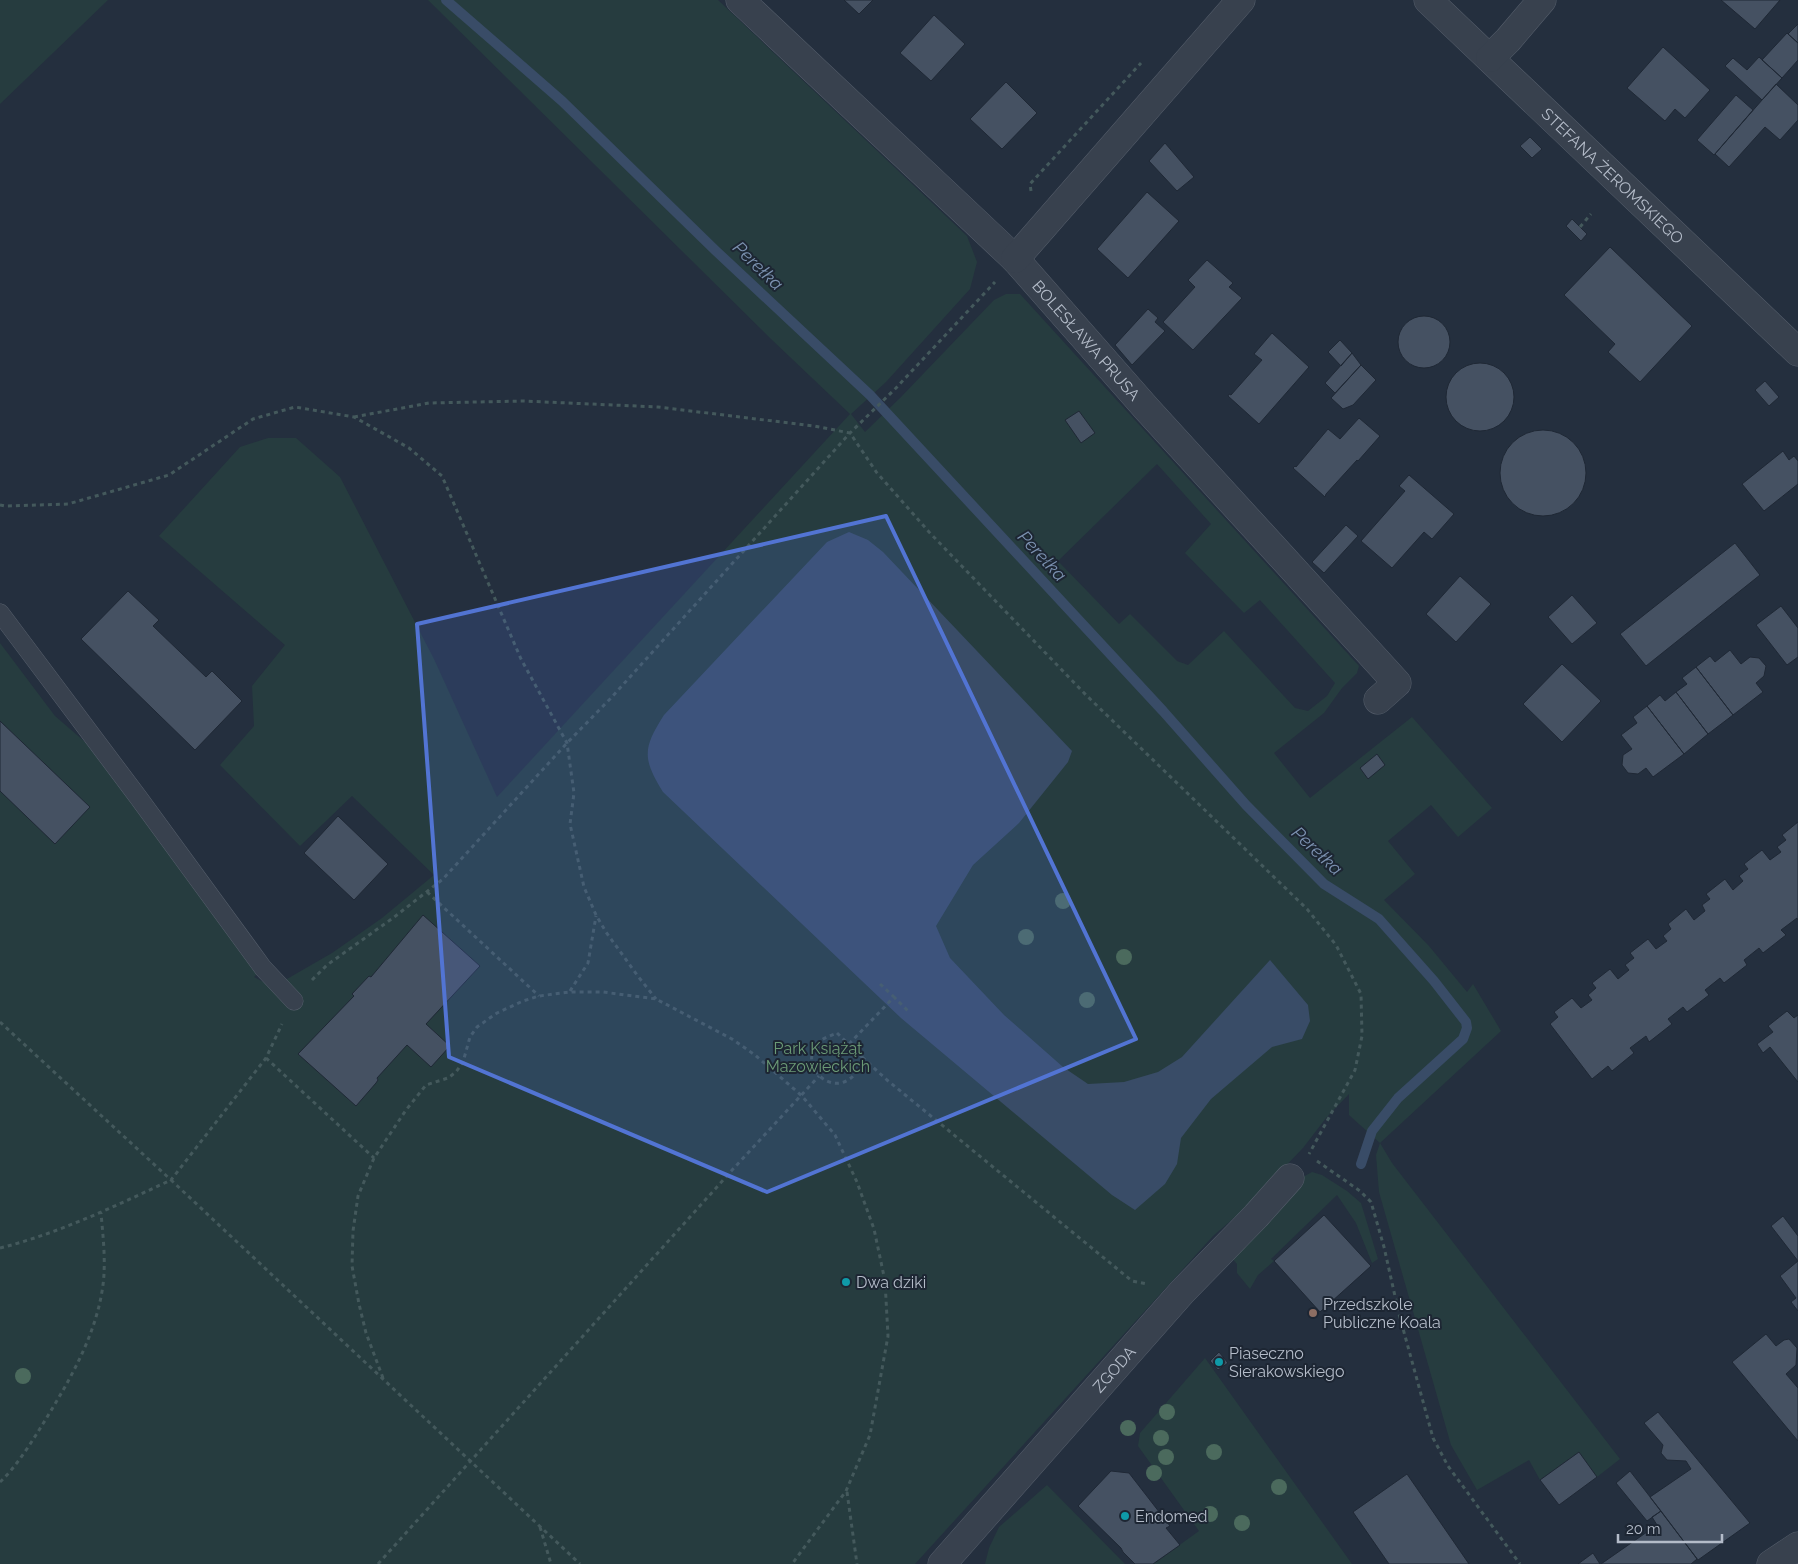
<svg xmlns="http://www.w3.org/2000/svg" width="1798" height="1564" font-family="Raleway,sans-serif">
  <rect width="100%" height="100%" fill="#242f3e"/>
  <path fill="#263c3f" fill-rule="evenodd" d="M0 0H108L0 104Z
    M428 0H718L967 236 977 262 970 289 886 382 851 414 865 432 901 397 994 300 1006 294H1020L1359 666 1357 673 1342 688 1324 713 1274 753 1310 798 1412 717 1492 808 1458 837 1431 805 1388 841 1415 874 1384 900 1429 946 1467 992 1473 984 1501 1031 1380 1143 1392 1163 1620 1459 1597 1477 1579 1452 1540 1480 1529 1460 1477 1490 1451 1445 1379 1192 1376 1155 1380 1143 1349 1115V1094L1326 1118 1303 1148 1243 1210 1213 1236 915 1564H0V643L55 716 99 754 263 968 254 977 273 987 332 953 382 918 434 875 352 796 300 846 220 765 254 726 252 686 285 645 159 536 240 447 268 438H296L340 477 434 659 497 797 850 414 771 339ZM1157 464 1211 524 1185 553 1244 613 1260 600 1335 683 1327 696 1308 711 1295 708 1224 631 1188 665 1177 661 1130 614 1119 624 1058 561Z
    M1312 1172 1322 1175 1347 1191 1361 1203 1378 1259 1372 1263 1356 1223 1337 1195 1271 1259 1274 1261 1258 1275 1250 1289 1237 1273V1264L1230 1256 1303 1177Z
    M1205 1358 1352 1564H1153L1199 1531 1138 1446 1140 1433Z
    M1047 1485 1125 1564H985L989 1548 999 1527Z"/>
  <path fill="#394c67" d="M849 532 868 540 883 552 1072 751 1068 762 1019 823 973 865 936 926 950 958 1004 1015 1063 1067 1088 1084 1124 1082 1158 1072 1182 1057 1270 960 1308 1005 1310 1021 1302 1039 1272 1047 1211 1099 1181 1138 1177 1164 1165 1184 1135 1210 1112 1195 901 1018 663 792C642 758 643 748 664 715L827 542Z"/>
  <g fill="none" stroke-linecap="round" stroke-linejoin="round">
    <path stroke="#394c67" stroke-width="10" d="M446 0 562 101 716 251 870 395 1163 711 1246 805 1324 884 1379 919 1434 981 1466 1022 1467 1028 1463 1039 1398 1098 1372 1131 1361 1164"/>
  </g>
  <path fill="#455162" stroke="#1f2835" d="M844 0H873L859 14Z
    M1721 0H1780L1755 29Z
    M934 15 965 44 931 81 900 53Z
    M1798 24V43L1788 34Z
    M1787 33 1798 43V60L1782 78 1762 60Z
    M1663 47 1710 90 1685 118 1675 109 1665 121 1627 88Z
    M1759 57 1782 78 1762 100 1725 66 1733 58 1747 70Z
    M1006 82 1037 113 1002 149 970 119Z
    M1776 84 1798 105V120L1780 140 1765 127 1729 167 1715 154Z
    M1736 95 1753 110 1714 155 1697 140Z
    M1530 137 1542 149 1532 158 1520 146Z
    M1165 143 1194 177 1177 191 1149 161Z
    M1147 192 1179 221 1128 278 1097 249Z
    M1572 219 1587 234 1581 241 1566 226Z
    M1610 247 1692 326 1640 382 1608 352 1615 344 1564 295Z
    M1207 260 1233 283 1229 287 1242 298 1193 350 1163 322 1195 287 1188 280Z
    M1148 309 1158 318 1155 322 1165 331 1132 365 1115 345Z
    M1398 342a26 26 0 1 1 52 0a26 26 0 1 1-52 0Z
    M1272 333 1309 367 1259 424 1228 396 1229 394 1231 395 1262 360 1254 354Z
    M1340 340 1352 353 1341 366 1328 352Z
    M1352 353 1361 365 1335 393 1325 383Z
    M1446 397a34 34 0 1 1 68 0a34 34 0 1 1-68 0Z
    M1361 365 1376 380 1353 405 1343 409 1331 398Z
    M1765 381 1779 397 1769 406 1755 390Z
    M1079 411 1095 433 1081 443 1065 420Z
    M1359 418 1380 436 1358 461 1357 460 1326 494 1325 497 1293 468 1295 466 1296 467 1328 429 1340 439Z
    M1500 473a43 43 0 1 1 86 0a43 43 0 1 1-86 0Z
    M1783 451 1789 460 1794 456 1798 461V484L1764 511 1742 484Z
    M1409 475 1454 514 1432 539 1424 532 1392 568 1361 541 1405 491 1399 486Z
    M1346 525 1358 536 1324 573 1312 562Z
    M1735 543 1760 575 1646 666 1620 634Z
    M1460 576 1491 604 1456 642 1426 614Z
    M128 591 159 620 153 626 206 677 212 671 242 701 195 750 81 639Z
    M1572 595 1597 623 1572 644 1548 617Z
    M1781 606 1798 628V657L1787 665 1756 625Z
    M1730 650 1741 664 1750 657 1759 658 1766 666 1764 676 1756 683 1763 692 1733 715 1696 667 1710 656 1715 662Z
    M1562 664 1601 701 1562 742 1523 704Z
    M1696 667 1733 715 1708 734 1676 692 1687 684 1682 678Z
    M1676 692 1708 734 1684 754 1647 706 1660 695 1665 701Z
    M1647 706 1684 754 1653 777 1646 768 1638 774 1628 773 1622 765 1623 755 1632 749 1621 735 1637 723 1633 717Z
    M0 721 90 807 55 844 0 791Z
    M1377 754 1385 765 1368 779 1360 768Z
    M338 816 388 864 354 900 304 853Z
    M1798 822V920L1797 918 1781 930 1786 935 1763 953 1759 948 1744 960 1747 965 1724 983 1720 978 1705 990 1709 995 1687 1012 1683 1007 1668 1019 1672 1024 1649 1042 1646 1036 1630 1048 1634 1053 1612 1071 1608 1066 1592 1079 1550 1024 1558 1017 1554 1012 1572 998 1581 1008 1592 1000 1588 995 1596 988 1592 983 1610 969 1618 979 1629 970 1625 965 1634 958 1630 953 1648 939 1656 949 1667 941 1663 936 1671 929 1668 924 1686 909 1694 920 1705 911 1702 905 1710 899 1706 894 1725 879 1733 890 1743 881 1739 876 1748 869 1744 864 1762 850 1770 860 1781 852 1777 847 1786 840 1782 835Z
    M423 915 480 966 426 1024 450 1046 431 1067 407 1045 377 1078 378 1080 376 1083 356 1106 298 1054 354 996 352 994 369 976 371 977Z
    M1787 1011 1794 1018 1798 1015V1082L1770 1047 1763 1053 1757 1044 1773 1032 1768 1026Z
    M1324 1215 1371 1266 1320 1312 1274 1261Z
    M1783 1216 1798 1236V1261L1771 1226Z
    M1798 1261V1311L1791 1302 1796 1298 1780 1276Z
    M1766 1334 1776 1346 1784 1340 1789 1339 1797 1348 1796 1365 1786 1374 1798 1388V1441L1732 1362Z
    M1219 1352 1228 1363 1218 1370 1210 1361Z
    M1658 1412 1750 1523 1698 1560 1650 1497 1691 1469 1686 1461 1667 1460 1661 1453 1663 1445 1644 1423Z
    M1579 1452 1597 1477 1559 1505 1540 1480Z
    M1111 1471 1129 1473 1170 1526 1166 1528 1180 1545 1153 1564H1135L1123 1552 1121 1548 1078 1506Z
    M1630 1471 1661 1511 1647 1521 1616 1483Z
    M1407 1474 1469 1564H1389L1353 1512Z
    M1661 1511 1697 1559 1691 1564H1601L1657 1525 1652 1517Z
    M1593 1553 1600 1564H1578Z"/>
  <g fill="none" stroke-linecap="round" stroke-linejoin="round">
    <defs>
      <path id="lane" d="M0 613 138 797 263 968 294 1001"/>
      <g id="street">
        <path id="s1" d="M740 0 1015 259 1146 408 1397 683 1378 700"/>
        <path id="s2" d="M1428 0 1798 352"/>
        <path d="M1490 58 1508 40 1542 0"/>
        <path d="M1015 259 1241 0"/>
        <path id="s3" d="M942 1564 1182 1292 1256 1216 1290 1178"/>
        <path d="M1771 1564 1798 1546"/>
      </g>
    </defs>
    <use href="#lane" stroke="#565f6c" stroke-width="19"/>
    <use href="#street" stroke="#565f6c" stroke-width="29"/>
    <path stroke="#44595c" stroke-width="3" stroke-dasharray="4 4" stroke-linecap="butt" d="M1031 191 1030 184 1141 63
      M1580 227 1591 214
      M354 417 429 403 523 401 658 407 814 426 850 433 877 473 929 532 1086 695 1307 909 1336 945 1361 994 1362 1036 1355 1070 1309 1154
      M0 505 5 506 68 504 169 475 253 419 295 407 354 417 409 448 442 476 521 659 567 743 574 793 570 824 584 887 596 915 606 932 637 975 656 999
      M427 892 539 996
      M312 980 327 965 393 918 443 879 567 743 611 698 850 433 896 388 995 282
      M880 984 894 997
      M570 991 588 963 596 916
      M0 1022 171 1180 266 1058 282 1024
      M837 1033 862 1057C860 1063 858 1070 854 1075 834 1098 798 1068 817 1044 822 1038 830 1036 837 1033Z
      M849 1044 894 997 910 1013
      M862 1057 887 1080 1132 1281 1147 1284
      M266 1058 374 1158
      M1317 1161 1360 1191 1371 1202 1384 1247 1399 1314 1433 1438 1448 1466 1520 1564
      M0 1248C60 1233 115 1206 171 1180L580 1564
      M383 1378 366 1333 359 1304 352 1266 353 1231 358 1196 374 1158 406 1110 426 1085 448 1078 456 1072 463 1062 470 1037 477 1027 497 1013 523 1001 539 996 570 992H603L656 999 732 1039 755 1055 802 1096 835 1135 857 1182 874 1229 885 1281 888 1336 870 1435 846 1491 792 1564
      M0 1482C16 1467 29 1446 41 1427 68 1383 96 1337 103 1285 106 1261 103 1236 101 1213
      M847 1492 857 1564
      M540 1527 551 1564
      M378 1564 734 1168 819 1076"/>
    <use href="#lane" stroke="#38414e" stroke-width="18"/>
    <use href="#street" stroke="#38414e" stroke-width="28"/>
  </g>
  <g fill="#4b6a5d">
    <circle cx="1063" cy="901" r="8"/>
    <circle cx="1026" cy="937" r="8"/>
    <circle cx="1124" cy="957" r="8"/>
    <circle cx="1087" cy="1000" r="8"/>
    <circle cx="23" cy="1376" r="8"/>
    <circle cx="1167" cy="1412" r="8"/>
    <circle cx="1128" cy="1428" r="8"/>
    <circle cx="1161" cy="1438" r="8"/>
    <circle cx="1214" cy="1452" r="8"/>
    <circle cx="1166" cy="1457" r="8"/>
    <circle cx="1154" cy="1473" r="8"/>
    <circle cx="1279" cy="1487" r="8"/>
    <circle cx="1210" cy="1514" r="8"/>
    <circle cx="1242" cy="1523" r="8"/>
  </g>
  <path fill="#5274d3" fill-opacity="0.2" stroke="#5274d3" stroke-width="4" stroke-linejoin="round" d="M886 516 1136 1039 767 1192 449 1057 417 624Z"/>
  <g fill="#0f9aa8" stroke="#1d2633" stroke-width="2">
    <circle cx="846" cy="1282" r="5"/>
    <circle cx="1219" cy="1362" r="5"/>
    <circle cx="1125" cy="1516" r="5"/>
  </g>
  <circle fill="#8d6e63" stroke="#1d2633" stroke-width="2" cx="1313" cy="1313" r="5"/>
  <g text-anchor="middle" stroke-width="4" stroke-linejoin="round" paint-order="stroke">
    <g font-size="16" fill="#b4bcc9" stroke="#1d2633">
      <text dy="6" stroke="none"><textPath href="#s2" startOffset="255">STEFANA ŻEROMSKIEGO</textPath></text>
      <text dy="6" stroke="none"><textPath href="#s1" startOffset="486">BOLESŁAWA PRUSA</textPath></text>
      <text dy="6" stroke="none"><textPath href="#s3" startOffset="260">ZGODA</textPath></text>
    </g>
    <g font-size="16" fill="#6b9a76" stroke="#1d2633">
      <text x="818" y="1054">Park Książąt<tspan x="818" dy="18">Mazowieckich</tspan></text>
    </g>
    <g font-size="16" fill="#b4bcc9" stroke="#1d2633" text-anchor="start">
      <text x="856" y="1288">Dwa dziki</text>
      <text x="1323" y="1310">Przedszkole<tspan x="1323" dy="18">Publiczne Koala</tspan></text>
      <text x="1229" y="1359">Piaseczno<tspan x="1229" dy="18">Sierakowskiego</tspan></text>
      <text x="1135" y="1522">Endomed</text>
    </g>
    <g font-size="18" font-style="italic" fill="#7c92b1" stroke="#1d2633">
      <text transform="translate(758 266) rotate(44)" y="6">Perełka</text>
      <text transform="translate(1042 556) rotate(47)" y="6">Perełka</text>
      <text transform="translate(1317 851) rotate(43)" y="6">Perełka</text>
    </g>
  </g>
  <path d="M1618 1534v8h104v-8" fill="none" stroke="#b4bcc9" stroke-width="2.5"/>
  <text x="1626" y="1534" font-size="15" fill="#b4bcc9" stroke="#1d2633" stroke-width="4" paint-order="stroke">20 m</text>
</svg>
